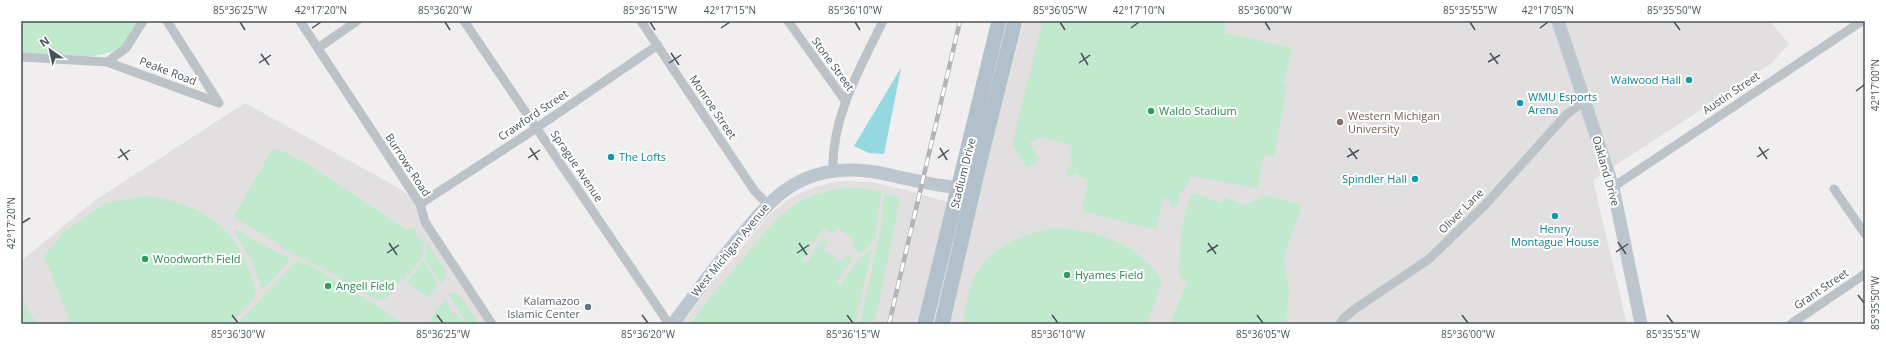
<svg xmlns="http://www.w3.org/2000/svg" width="1886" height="345" font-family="'Open Sans',sans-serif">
  <rect width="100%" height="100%" fill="#f0eeee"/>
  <path fill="#e1dfe0" d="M1024 21H1770L1789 44 1771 64 1593 180 1627 324H682L713 282 770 214 789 199 806 190 834 182 848 181 871 182 910 191 975 210Z
    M245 103 397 187 420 204 426 222 492 324H21V261L94 201Z"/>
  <path fill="#c1e9cd" d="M21 21H137C134 27 131 35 127 40 109 66 48 55 21 52Z
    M1043 21H1225V33L1292 48 1283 84 1287 86 1274 157 1264 155 1257 188 1191 176 1186 187 1177 196 1179 204 1171 207 1169 198 1163 199 1156 230 1082 211 1088 180 1082 178 1076 173 1069 178 1065 170 1073 165 1070 158 1072 146 1041 137 1029 143 1040 160 1027 168 1012 145Z
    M274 149C291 149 381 213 400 226L407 230 415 228V232L424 243 422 257 408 276 406 275 405 277 407 279 405 281 401 279 388 297 377 301 329 272 285 250 281 247V245L236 219 235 214 271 152Z
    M859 188 881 192 875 238 869 246 860 253 852 246 855 241 837 228 833 234 825 229 822 230 801 261 807 263 818 244 824 240 828 241 823 250 842 262 848 254 851 257V260L836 282 840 287 859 259 870 251H872L855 324H690C706 302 724 281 742 260 777 217 798 188 859 188Z
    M886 193 900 198 876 317 871 324H860L881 228 884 197Z
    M1192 193 1221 203 1224 197 1245 205 1263 196 1282 199 1302 206 1285 252 1284 263 1289 289 1286 324H1170L1187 283 1179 277C1180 249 1180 219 1192 193Z
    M146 196C207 204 245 233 256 296L230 324H71L44 256 63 233 106 203Z
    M1054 228C1096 229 1139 244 1162 281L1147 324H963C965 312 967 299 970 288 982 251 1018 234 1054 228Z
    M235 229 289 259 288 263 262 290 252 261 234 231Z
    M426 242 446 271 445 279 441 283 425 259Z
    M299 261 311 266 368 300 403 324H237L296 262Z
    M423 261 438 284 428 297 407 283Z
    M452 293 460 295 479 324H468L448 294Z
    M21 299 37 324H21Z
    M444 299 449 304 450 310 458 315 464 324H430L432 317 439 307H441Z"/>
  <path fill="#94d8e1" d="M901 68 884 154 869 153 854 146Z"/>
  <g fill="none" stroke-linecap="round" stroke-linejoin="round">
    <path stroke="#bbc3c9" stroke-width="9" d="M167 21 219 103
      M300 21 420 204 425 222 492 324
      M464 21 669 324
      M641 21 754 190 767 204
      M788 21 846 102
      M318 48 357 21
      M21 57 107 62 126 48 143 21
      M107 62 219 103
      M833 171C831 118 860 68 883 21
      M1613 187 1862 21
      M1834 189 1865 234
      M420 204 526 135 658 45
      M1340 324 1344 318 1355 309 1429 259 1485 205 1565 116 1585 100
      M1791 324 1865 274"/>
    <path stroke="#bcc6ce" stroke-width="13" d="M1558 21 1613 187 1641 324
      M673 324C693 297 712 270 734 244 767 205 791 171 848 170 874 169 898 178 923 182 935 185 947 186 959 188"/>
    <path stroke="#b1c0ca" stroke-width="15" d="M925 324 999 21
      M942 324 978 169 1015 21"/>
    <defs>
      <path id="rail" d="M889 324 960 21"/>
    </defs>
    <use href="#rail" stroke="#b1b4b8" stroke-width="4.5"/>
    <use href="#rail" stroke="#fff" stroke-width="3" stroke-dasharray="9" stroke-linecap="butt"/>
  </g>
  <path fill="none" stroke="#485359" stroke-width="1.5" d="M240 22 245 30M445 22 450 30M650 22 655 30M855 22 860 30M1060 22 1065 30M1265 22 1270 30M1470 22 1475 30M1674 22 1680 30M312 28 321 22M721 28 730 22M1131 28 1139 22M1540 28 1548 22M671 53 679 65M1081 53 1088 65M1490 53 1498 64M261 54 269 65M1488 62 1500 55M259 63 271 55M669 63 681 55M1079 63 1090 55M1856 91 1864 85M1759 147 1767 159M530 148 538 160M940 148 947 160M1349 148 1357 159M120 149 128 160M1347 157 1359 150M1757 157 1769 149M118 158 130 150M528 158 540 150M938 158 949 150M22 223 30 218M1618 242 1626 254M389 243 397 255M799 243 807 255M1208 243 1216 254M1207 252 1218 245M1616 252 1628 244M387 253 399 245M797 253 809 245M1858 295 1864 303M232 315 238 323M437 315 443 323M642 315 648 323M847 315 853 323M1052 315 1058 323M1257 315 1263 323M1462 315 1468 323M1667 315 1673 323"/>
  <g fill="#0f9aa8" stroke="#fff" stroke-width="1.5">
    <circle cx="1689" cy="80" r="4"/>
    <circle cx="1520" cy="103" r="4"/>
    <circle cx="611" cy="157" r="4"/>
    <circle cx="1415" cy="179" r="4"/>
    <circle cx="1555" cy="216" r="4"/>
  </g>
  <g fill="#2e9e5b" stroke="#fff" stroke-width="1.5">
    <circle cx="1151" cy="111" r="4"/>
    <circle cx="145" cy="259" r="4"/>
    <circle cx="1067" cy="275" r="4"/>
    <circle cx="328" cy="286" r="4"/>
  </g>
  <circle fill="#8d6e63" stroke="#fff" stroke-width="1.5" cx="1340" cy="122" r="4"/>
  <circle fill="#6b7280" stroke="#fff" stroke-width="1.5" cx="588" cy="307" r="4"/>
  <g text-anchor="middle" stroke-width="4" stroke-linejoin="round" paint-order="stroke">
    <g font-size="11" fill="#485359" stroke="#fff">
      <text transform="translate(833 64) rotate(54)" y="4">Stone Street</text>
      <text transform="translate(168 71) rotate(21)" y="4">Peake Road</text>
      <text transform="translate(1731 93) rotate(-34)" y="4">Austin Street</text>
      <text transform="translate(713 107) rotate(56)" y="4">Monroe Street</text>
      <text transform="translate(533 115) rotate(-34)" y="4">Crawford Street</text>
      <text transform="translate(408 165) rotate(57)" y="4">Burrows Road</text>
      <text transform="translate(577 166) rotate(56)" y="4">Sprague Avenue</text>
      <text transform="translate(1606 171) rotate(74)" y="4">Oakland Drive</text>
      <text transform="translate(963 173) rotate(-76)" y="4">Stadium Drive</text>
      <text transform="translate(1461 211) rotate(-45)" y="4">Oliver Lane</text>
      <text transform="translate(730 250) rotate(-51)" y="4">West Michigan Avenue</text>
      <text transform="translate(1821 289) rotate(-34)" y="4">Grant Street</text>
    </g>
    <g font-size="11" fill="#0d838f" stroke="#fff" text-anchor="end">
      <text x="1681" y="84">Walwood Hall</text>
      <text x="1528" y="101" text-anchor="start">WMU Esports<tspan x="1528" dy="13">Arena</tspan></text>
      <text x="619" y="161" text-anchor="start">The Lofts</text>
      <text x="1407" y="183">Spindler Hall</text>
      <text x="1555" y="233" text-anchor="middle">Henry<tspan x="1555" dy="13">Montague House</tspan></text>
    </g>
    <g font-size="11" fill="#27864d" stroke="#fff" text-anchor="start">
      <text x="1159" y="115">Waldo Stadium</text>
      <text x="153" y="263">Woodworth Field</text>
      <text x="1075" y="279">Hyames Field</text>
      <text x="336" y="290">Angell Field</text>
    </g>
    <g font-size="11" fill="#785e54" stroke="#fff" text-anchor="start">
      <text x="1348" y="120">Western Michigan<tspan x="1348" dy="13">University</tspan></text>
    </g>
    <g font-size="11" fill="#5b616d" stroke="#fff" text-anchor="end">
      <text x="580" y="305">Kalamazoo<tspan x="580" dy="13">Islamic Center</tspan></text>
    </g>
  </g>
  <rect width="1886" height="345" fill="none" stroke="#ffffff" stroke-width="44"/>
  <g transform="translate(50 50) rotate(326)" stroke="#ffffff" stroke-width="3" paint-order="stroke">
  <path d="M0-3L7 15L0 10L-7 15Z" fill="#485359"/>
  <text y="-6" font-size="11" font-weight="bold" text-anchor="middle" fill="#485359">N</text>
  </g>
  <rect x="22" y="22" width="1842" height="301" fill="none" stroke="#485359" stroke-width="1.5"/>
  <g font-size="10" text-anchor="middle" fill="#485359">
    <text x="240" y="14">85°36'25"W</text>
    <text x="321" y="14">42°17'20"N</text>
    <text x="445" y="14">85°36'20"W</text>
    <text x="650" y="14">85°36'15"W</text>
    <text x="730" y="14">42°17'15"N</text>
    <text x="855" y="14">85°36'10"W</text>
    <text x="1060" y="14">85°36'05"W</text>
    <text x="1139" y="14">42°17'10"N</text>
    <text x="1265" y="14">85°36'00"W</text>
    <text x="1470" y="14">85°35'55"W</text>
    <text x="1548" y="14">42°17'05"N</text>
    <text x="1674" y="14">85°35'50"W</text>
    <text transform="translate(1875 85) rotate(-90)" y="4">42°17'00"N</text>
    <text transform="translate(11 223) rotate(-90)" y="4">42°17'20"N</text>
    <text transform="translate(1875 303) rotate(-90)" y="4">85°35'50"W</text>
    <text x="238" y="338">85°36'30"W</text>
    <text x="443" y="338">85°36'25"W</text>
    <text x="648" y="338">85°36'20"W</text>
    <text x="853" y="338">85°36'15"W</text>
    <text x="1058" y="338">85°36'10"W</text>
    <text x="1263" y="338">85°36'05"W</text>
    <text x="1468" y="338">85°36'00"W</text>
    <text x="1673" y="338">85°35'55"W</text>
  </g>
</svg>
